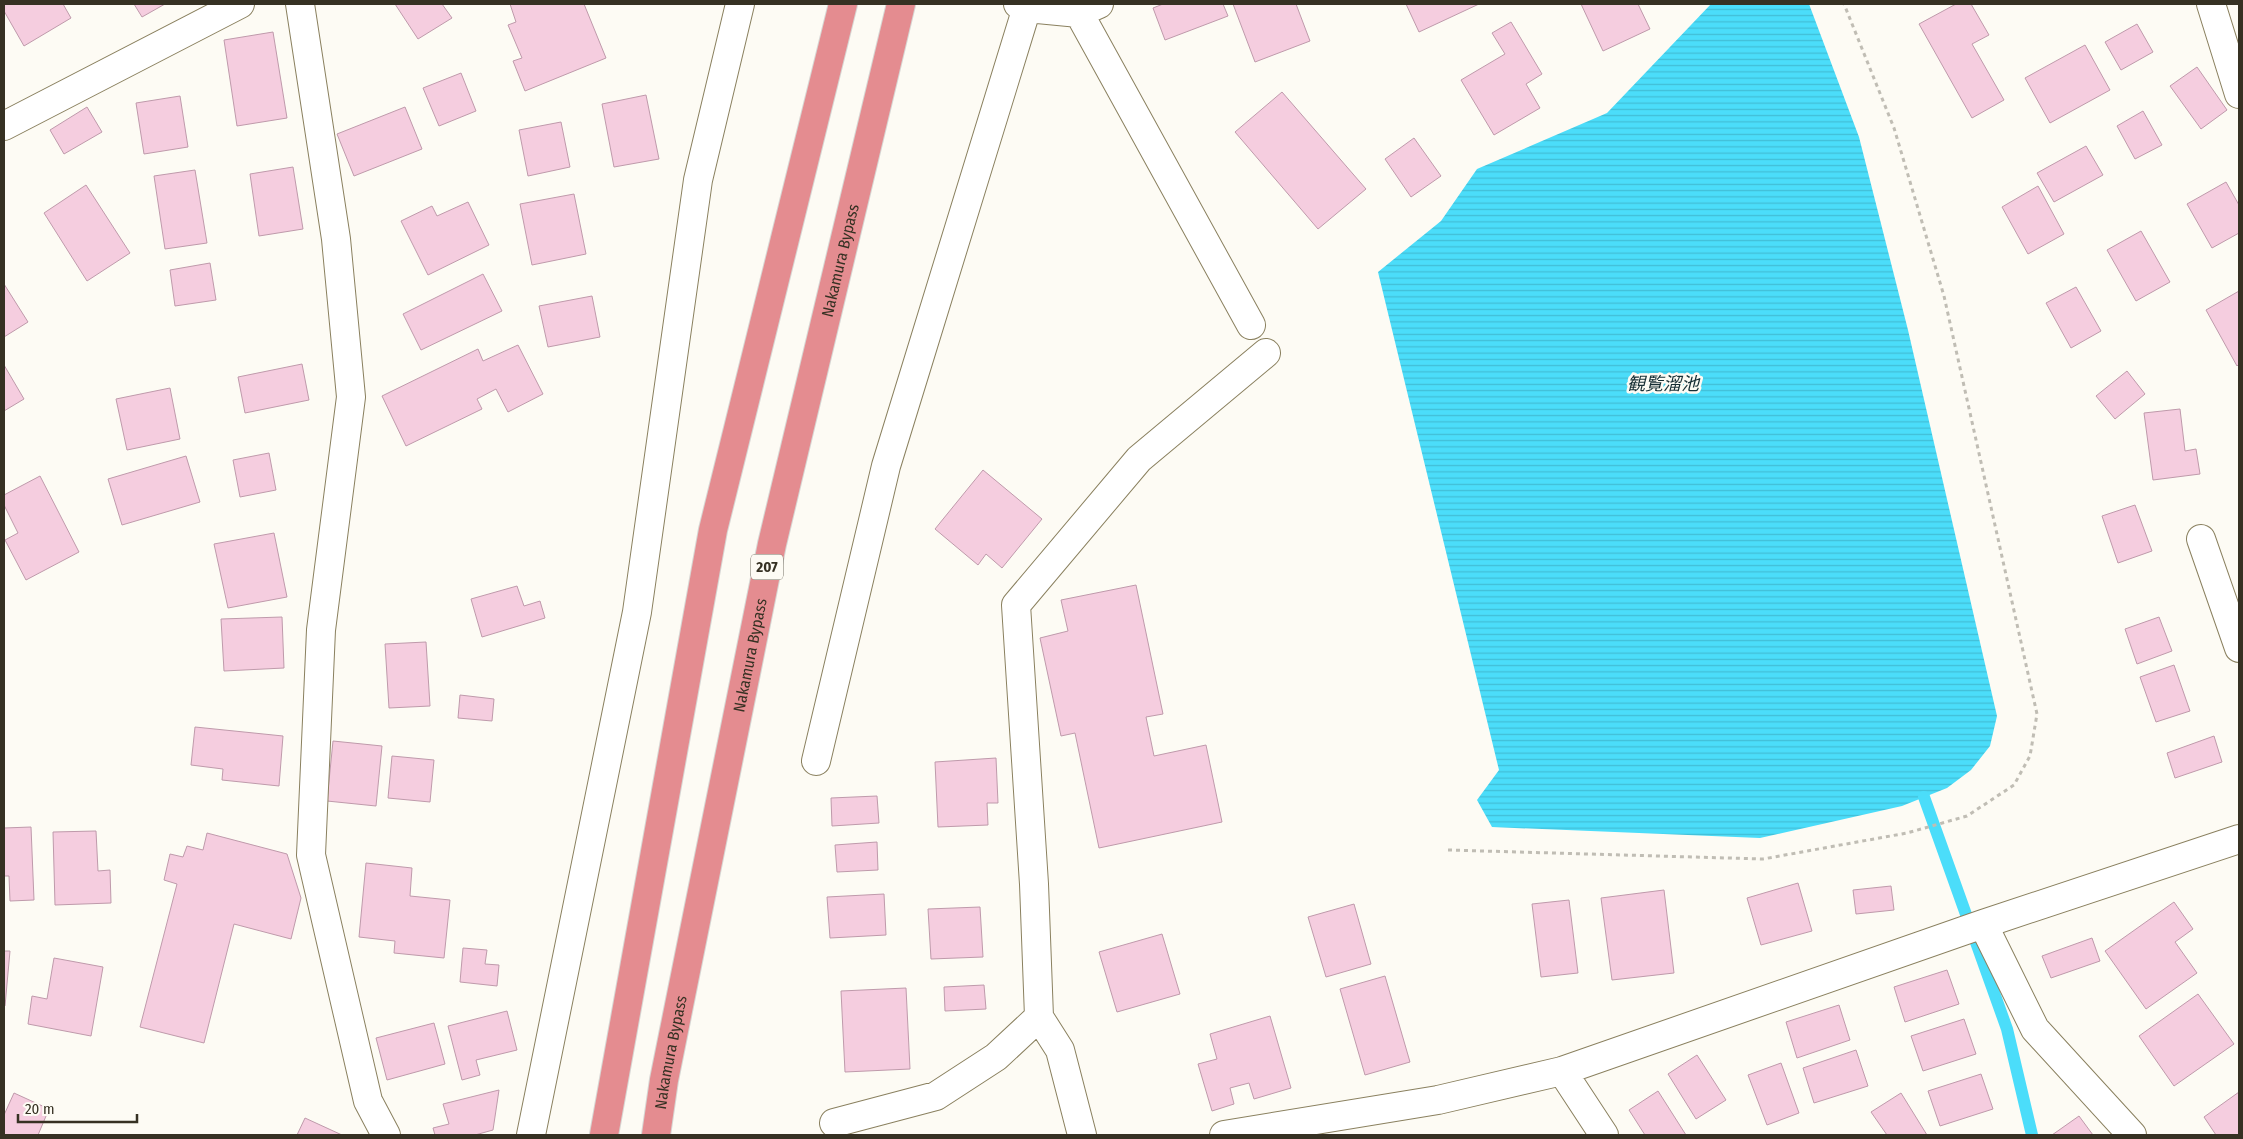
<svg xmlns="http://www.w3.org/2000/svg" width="2243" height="1139" font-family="'Fira Sans Condensed','Noto Sans JP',sans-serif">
  <defs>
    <pattern id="water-rules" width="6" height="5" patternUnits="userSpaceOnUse" patternTransform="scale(1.25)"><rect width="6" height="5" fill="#4bddfa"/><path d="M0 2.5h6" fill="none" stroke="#42bed6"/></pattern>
  </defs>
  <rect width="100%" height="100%" fill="#fdfbf4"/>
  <path fill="url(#water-rules)" d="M1711 4H1809L1859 137 1908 330 1997 716 1990 746 1971 770 1947 788 1902 806 1760 838 1492 827 1477 800 1499 770 1378 272 1441 221 1477 169 1607 113Z"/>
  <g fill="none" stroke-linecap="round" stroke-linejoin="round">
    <path stroke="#4bddfa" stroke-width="12" d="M1924 797 2007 1029 2032 1135"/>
  </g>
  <path fill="#f5cddf" stroke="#bf9aab" d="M4 4H63L71 18 24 46 4 11Z
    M134 4H165L142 17Z
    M395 4H442L452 18 418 39Z
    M510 4H584L606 58 525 91 513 61 522 58 508 25 516 22Z
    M1163 4H1223L1228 16 1165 40 1153 8Z
    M1233 4H1296L1310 41 1255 62Z
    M1406 4H1479L1419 32Z
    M1581 4H1638L1650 29 1603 51Z
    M1956 4H1971L1989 35 1972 44 2004 100 1972 118 1919 24Z
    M1511 22 1542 74 1526 84 1540 108 1494 135 1461 80 1505 54 1492 33Z
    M2137 24 2153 52 2121 70 2105 42Z
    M273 32 287 118 237 126 224 40Z
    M2085 45 2110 90 2050 123 2025 78Z
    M2197 67 2227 110 2201 129 2170 86Z
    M461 73 476 111 439 126 423 88Z
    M1282 92 1366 189 1318 229 1235 132Z
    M646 95 659 159 614 167 602 104Z
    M180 96 188 147 144 154 136 103Z
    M87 107 102 132 64 154 50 130Z
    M405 107 422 149 354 176 337 134Z
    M2143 111 2162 145 2135 159 2117 126Z
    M561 122 570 167 528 176 519 130Z
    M1414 138 1441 176 1411 197 1385 159Z
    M2086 146 2103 175 2054 202 2037 173Z
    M293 167 303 229 259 236 250 174Z
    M195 170 207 243 165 249 154 176Z
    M2226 182 2239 205V233L2212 248 2187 204Z
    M86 185 130 253 87 281 44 213Z
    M2038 186 2064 234 2028 254 2002 207Z
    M574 194 586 254 532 265 520 204Z
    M468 202 489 245 428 275 401 221 432 206 437 216Z
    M2141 231 2170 282 2136 301 2107 250Z
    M210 263 216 300 175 306 170 270Z
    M483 274 502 311 421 350 403 314Z
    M4 284 28 322 4 337Z
    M2076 287 2101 331 2071 348 2046 303Z
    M2239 291V364L2237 366 2206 310Z
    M592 296 600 337 548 347 539 306Z
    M518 345 543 394 508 412 496 389 477 399 482 409 406 446 382 396 478 349 483 361Z
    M302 364 309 400 245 413 238 377Z
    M4 365 24 399 4 411Z
    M2127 371 2145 394 2115 419 2096 396Z
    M170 388 180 439 127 450 116 399Z
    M2180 409 2185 451 2196 449 2200 474 2153 480 2144 413Z
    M269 453 276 490 240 497 233 460Z
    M186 456 200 502 122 525 108 479Z
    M983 470 1042 519 1002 568 986 554 978 565 935 529Z
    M40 476 79 552 26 580 5 540 18 533 4 505V495Z
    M2135 505 2152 551 2118 563 2102 516Z
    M274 533 287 597 228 608 214 544Z
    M1136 585 1163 714 1146 717 1154 756 1206 745 1222 822 1099 848 1075 733 1061 736 1040 638 1068 631 1061 600Z
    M517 586 524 606 540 601 545 618 482 637 471 599Z
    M282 617 284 668 224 671 221 619Z
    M2159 617 2172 651 2137 664 2125 629Z
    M426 642 430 706 389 708 385 644Z
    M2174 665 2190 711 2156 722 2140 677Z
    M460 695 494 699 492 721 458 718Z
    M195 727 283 736 279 786 222 780 223 769 191 765Z
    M2214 736 2222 762 2175 778 2167 753Z
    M333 741 382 746 376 806 327 801Z
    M392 756 434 760 430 802 388 798Z
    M996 758 998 803H987L988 825 938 827 935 762Z
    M877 796 879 823 832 826 831 798Z
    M31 827 34 900 10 901 9 876H4V828Z
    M96 831 98 871 110 870 111 903 55 905 53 832Z
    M207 833 287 854 301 898 291 939 234 924 204 1043 140 1027 177 884 164 880 170 854 183 857 187 846 203 850Z
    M877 842 878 870 837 872 835 845Z
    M366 863 412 868 410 896 450 900 444 958 394 953 395 941 359 937Z
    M1798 883 1812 931 1761 945 1747 898Z
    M1891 886 1894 910 1856 914 1853 890Z
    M1664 890 1674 973 1612 980 1601 898Z
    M884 894 886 935 830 938 827 897Z
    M1569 900 1578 973 1541 977 1532 904Z
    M2174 902 2193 929 2175 942 2197 973 2146 1009 2105 951Z
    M1354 904 1371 964 1326 977 1308 917Z
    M980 907 983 957 931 959 928 909Z
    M1162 934 1180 994 1117 1012 1099 952Z
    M2092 938 2100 961 2051 978 2042 956Z
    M463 948 487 950 485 964 499 965 497 986 460 982Z
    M4 951H10L5 1006H4Z
    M54 958 103 967 91 1036 28 1024 32 996 47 999Z
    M1947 970 1959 1004 1905 1022 1894 987Z
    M1385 976 1410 1062 1365 1075 1340 989Z
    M984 985 986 1009 945 1011 944 987Z
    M906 988 910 1069 845 1072 841 991Z
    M2198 994 2234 1044 2174 1086 2139 1036Z
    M1839 1005 1850 1040 1797 1058 1786 1022Z
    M507 1011 517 1050 476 1060 480 1075 462 1080 448 1026Z
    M1270 1016 1291 1088 1254 1099 1249 1083 1230 1088 1234 1104 1212 1111 1198 1064 1217 1059 1210 1034Z
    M1964 1019 1976 1054 1923 1071 1911 1036Z
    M434 1023 445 1064 387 1080 376 1038Z
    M1856 1050 1868 1086 1814 1103 1803 1068Z
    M1697 1055 1726 1100 1696 1119 1668 1074Z
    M1781 1063 1799 1113 1767 1125 1748 1075Z
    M1981 1074 1993 1109 1940 1126 1928 1091Z
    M499 1090 493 1130 475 1135H435L433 1128 449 1124 443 1104Z
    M1658 1091 1686 1135H1645L1629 1110Z
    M2239 1092V1135H2216L2204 1117Z
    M14 1093 49 1109 38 1135H4V1115Z
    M1901 1093 1927 1135H1887L1871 1112Z
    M2079 1116 2093 1135H2052Z
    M305 1118 342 1135H297Z"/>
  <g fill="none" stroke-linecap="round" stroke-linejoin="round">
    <defs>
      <path id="street" d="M300 4 336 239 351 397 321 630 311 855 368 1101 386 1135
        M1018 4 1027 8 1079 13 1099 4
        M2211 4 2239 94
        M1079 13 1251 325
        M4 126 240 4
        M2201 539 2239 648
        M816 761 886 466 1028 4
        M1983 924 2035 1029 2132 1135
        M1562 1071 1604 1135
        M834 1123 936 1096 996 1057 1039 1017
        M531 1135 637 612 698 180 740 4
        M1082 1135 1060 1050 1039 1017 1034 884 1016 605 1139 459 1266 353
        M1224 1135 1438 1100 1562 1071 1983 924 2239 839"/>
      <g id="highway">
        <path d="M604 1135 713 530 843 4"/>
        <path id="s1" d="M656 1135 664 1080 772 544 901 4"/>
      </g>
    </defs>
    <use href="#street" stroke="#8a805f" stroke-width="30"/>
    <use href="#highway" stroke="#d7d6d3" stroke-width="30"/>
    <path stroke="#c0bdb4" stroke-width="3" stroke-dasharray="4 4" stroke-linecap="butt" d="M1448 850 1763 859 1907 833 1967 816 2014 785 2030 756 2037 714 1944 296 1894 128 1844 4"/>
    <use href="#street" stroke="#fff" stroke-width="28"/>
    <use href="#highway" stroke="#e48c90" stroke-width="28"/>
  </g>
  <g text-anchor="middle" stroke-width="5" stroke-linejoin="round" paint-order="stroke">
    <rect fill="#fdfbf4" stroke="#726e62" stroke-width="1" x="751" y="554.5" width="32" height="25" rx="4"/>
    <g font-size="15" font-weight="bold" fill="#363123">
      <text x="767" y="572">207</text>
    </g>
    <g font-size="16" fill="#363123" stroke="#fdfbf4">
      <text dy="6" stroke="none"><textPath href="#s1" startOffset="894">Nakamura Bypass</textPath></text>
      <text dy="6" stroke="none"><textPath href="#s1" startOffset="489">Nakamura Bypass</textPath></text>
      <text dy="6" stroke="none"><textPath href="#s1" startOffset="84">Nakamura Bypass</textPath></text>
    </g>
    <g font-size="18" font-style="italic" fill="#162e34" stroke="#fdfbf4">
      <text x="1663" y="390">観覧溜池</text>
    </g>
  </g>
  <rect width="2243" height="1139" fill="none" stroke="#363123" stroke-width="10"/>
  <path d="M18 1114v8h119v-8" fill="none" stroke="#363123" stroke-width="2.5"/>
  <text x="25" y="1114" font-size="15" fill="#363123" stroke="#fdfbf4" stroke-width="4" paint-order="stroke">20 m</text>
</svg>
